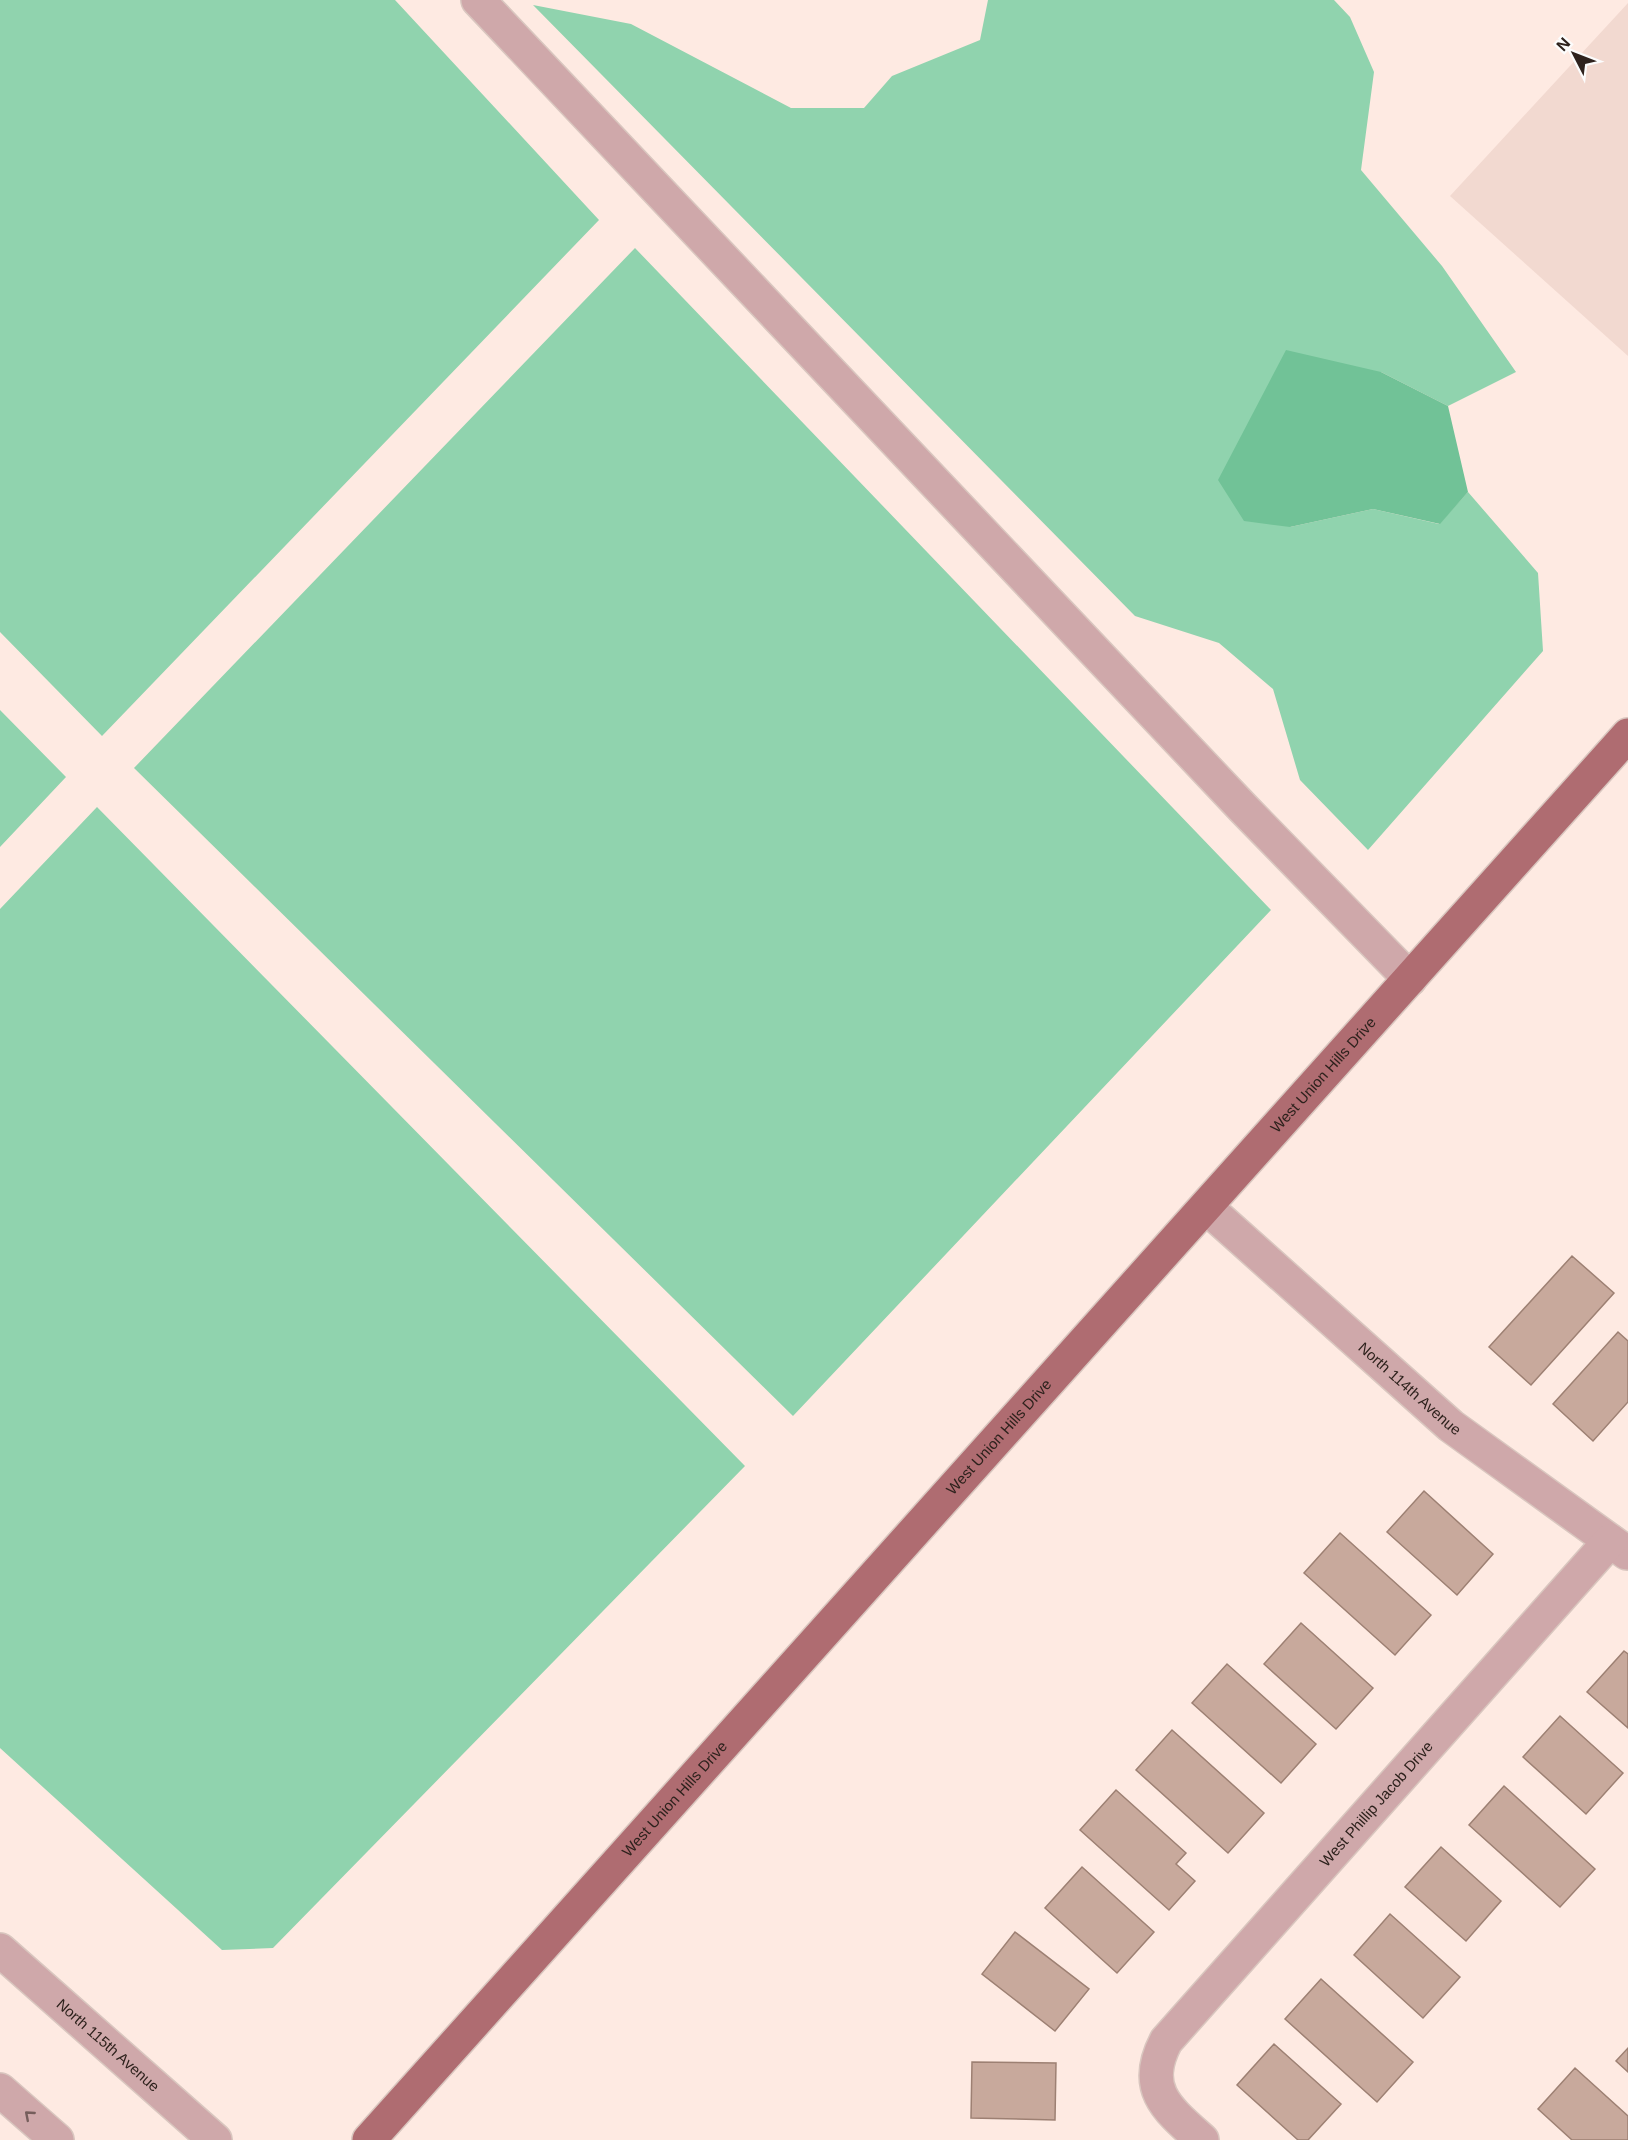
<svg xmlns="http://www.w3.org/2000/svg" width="1628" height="2140" font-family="Helvetica,sans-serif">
  <rect width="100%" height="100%" fill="#feeae2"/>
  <path fill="#f2d9d0" d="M1628 3V356L1450 196Z"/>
  <path fill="#90d3ae" d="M0 0H395L599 220 102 736 0 632Z
    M988 0H1334L1350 17 1374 72 1361 170 1442 266 1516 372 1448 406 1381 372 1290 527 1373 509 1439 524 1468 492 1538 573 1543 651 1368 850 1300 780 1273 689 1219 643 1135 616 533 5 631 24 791 108H864L892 76 980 40Z
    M635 248 1271 910 793 1416 134 768Z
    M0 710 66 777 0 847Z
    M97 807 745 1466 273 1948 222 1950 0 1748V909Z"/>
  <path fill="#71c297" d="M1286 350 1381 372 1448 406 1468 492 1440 524 1373 509 1290 527 1244 521 1218 480Z"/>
  <path fill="#c8a99c" stroke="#9d8073" stroke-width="1.5" d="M1572 1256 1614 1293 1531 1385 1489 1347Z
    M1618 1332 1628 1341V1402L1593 1441 1553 1404Z
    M1424 1491 1493 1554 1457 1595 1387 1532Z
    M1340 1533 1431 1615 1395 1655 1304 1573Z
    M1301 1623 1373 1688 1336 1729 1264 1664Z
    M1624 1651 1628 1654V1728L1587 1692Z
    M1227 1664 1316 1744 1281 1783 1192 1703Z
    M1560 1716 1623 1773 1586 1814 1523 1757Z
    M1172 1730 1264 1813 1228 1853 1136 1770Z
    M1504 1786 1595 1869 1560 1907 1469 1825Z
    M1116 1790 1186 1853 1176 1864 1195 1881 1169 1910 1080 1830Z
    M1441 1847 1501 1901 1466 1941 1405 1887Z
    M1082 1867 1154 1932 1117 1973 1045 1908Z
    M1390 1914 1460 1977 1423 2018 1354 1955Z
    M1015 1932 1089 1989 1055 2031 982 1974Z
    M1321 1979 1413 2062 1377 2102 1285 2019Z
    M1274 2044 1341 2104 1308 2140H1298L1237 2085Z
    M1628 2048V2072L1616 2061Z
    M972 2062 1056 2063 1055 2120 971 2118Z
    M1575 2068 1628 2116V2140H1572L1538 2109Z"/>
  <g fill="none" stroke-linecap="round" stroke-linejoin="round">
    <defs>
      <g id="minor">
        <path d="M478 0 1243 808 1410 979"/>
        <path id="s1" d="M1206 1207 1451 1426 1627 1553"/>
        <path id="s2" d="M0 1950 215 2140"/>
        <path d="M0 2090 57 2140"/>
        <path id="s3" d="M1202 2140C1167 2109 1141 2089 1166 2041L1610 1541"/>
      </g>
      <g id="major">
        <path id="s4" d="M369 2140 1628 735"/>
      </g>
    </defs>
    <use href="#minor" stroke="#d9c6bf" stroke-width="36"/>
    <use href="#major" stroke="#d9c6bf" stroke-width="36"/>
    <use href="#minor" stroke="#cfa8aa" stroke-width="33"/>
    <use href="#major" stroke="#af6c71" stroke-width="33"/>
  </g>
  <defs><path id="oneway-chevron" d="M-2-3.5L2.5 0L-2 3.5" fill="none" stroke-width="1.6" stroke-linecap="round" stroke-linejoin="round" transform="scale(1.5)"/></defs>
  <use stroke="#765e5c" href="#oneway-chevron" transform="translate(29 2115) rotate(-139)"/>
  <g text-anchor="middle" stroke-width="4.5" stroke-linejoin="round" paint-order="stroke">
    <g font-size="15" fill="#2e221d" stroke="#fcfcfc">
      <text dy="5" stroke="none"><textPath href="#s4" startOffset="1430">West Union Hills Drive</textPath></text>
      <text dy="5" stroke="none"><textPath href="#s1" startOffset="273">North 114th Avenue</textPath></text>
      <text dy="5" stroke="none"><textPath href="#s4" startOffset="944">West Union Hills Drive</textPath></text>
      <text dy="5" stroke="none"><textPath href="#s4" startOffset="458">West Union Hills Drive</textPath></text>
      <text dy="5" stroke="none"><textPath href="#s3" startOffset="435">West Phillip Jacob Drive</textPath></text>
      <text dy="5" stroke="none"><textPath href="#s2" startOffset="144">North 115th Avenue</textPath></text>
    </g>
  </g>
  <g transform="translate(1574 54) rotate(312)" stroke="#fcfcfc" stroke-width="4.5" paint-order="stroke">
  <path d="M0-4.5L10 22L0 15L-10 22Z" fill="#2e221d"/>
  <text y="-9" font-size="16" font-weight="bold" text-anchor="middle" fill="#2e221d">N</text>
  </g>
</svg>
